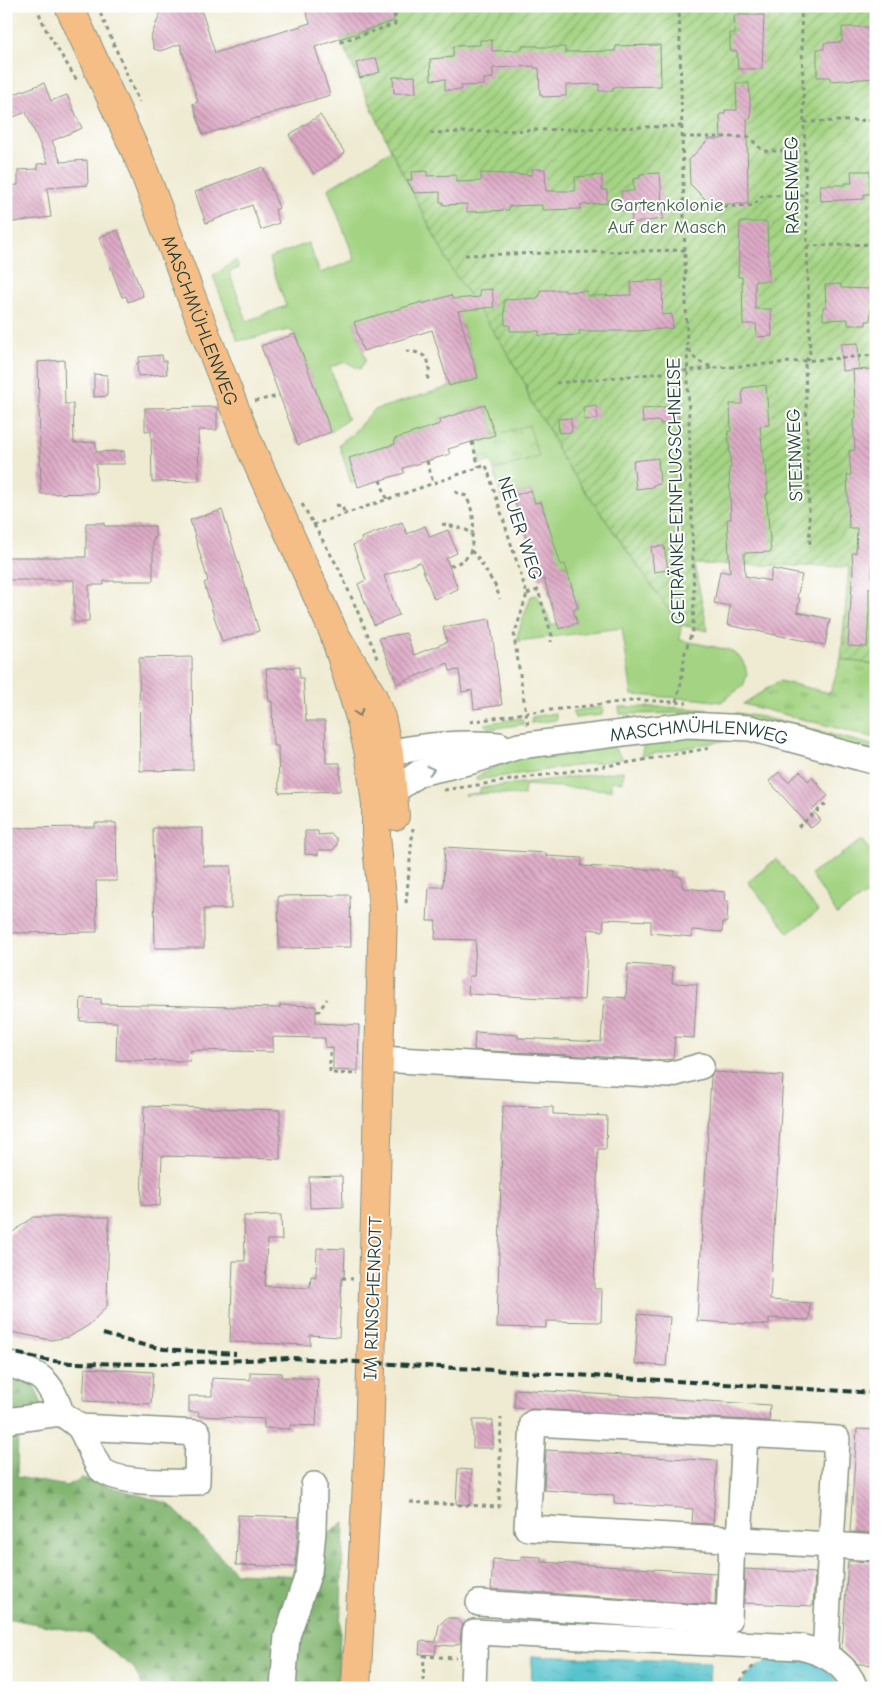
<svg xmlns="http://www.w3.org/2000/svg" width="882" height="1694" font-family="'Comic Neue',sans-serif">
  <defs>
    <pattern id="forest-firs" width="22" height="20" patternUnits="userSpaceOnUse" patternTransform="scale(1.25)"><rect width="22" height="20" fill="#83b671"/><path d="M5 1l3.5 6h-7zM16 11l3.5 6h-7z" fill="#6b955e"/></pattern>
    <pattern id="park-tufts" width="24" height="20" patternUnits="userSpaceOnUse" patternTransform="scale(1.25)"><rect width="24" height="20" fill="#a4d483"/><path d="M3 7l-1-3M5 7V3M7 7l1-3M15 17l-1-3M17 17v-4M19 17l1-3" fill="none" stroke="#85ad6c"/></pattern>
    <pattern id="garden-furrows" width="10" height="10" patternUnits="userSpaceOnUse" patternTransform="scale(1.25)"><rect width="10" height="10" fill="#a4d483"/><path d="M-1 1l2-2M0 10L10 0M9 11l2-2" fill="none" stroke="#85ad6c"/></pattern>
    <pattern id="water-ripples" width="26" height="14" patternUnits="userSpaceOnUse" patternTransform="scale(1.25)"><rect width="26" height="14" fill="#56c3ce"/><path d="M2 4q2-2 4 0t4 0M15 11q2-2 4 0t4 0" fill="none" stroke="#47a0a8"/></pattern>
    <pattern id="building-back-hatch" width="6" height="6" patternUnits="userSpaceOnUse" patternTransform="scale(1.25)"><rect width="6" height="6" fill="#deaac6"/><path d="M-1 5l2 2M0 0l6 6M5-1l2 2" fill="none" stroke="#b38ca2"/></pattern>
  </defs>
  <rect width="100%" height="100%" fill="#fff"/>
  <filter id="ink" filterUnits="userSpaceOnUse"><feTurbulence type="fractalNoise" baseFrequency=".02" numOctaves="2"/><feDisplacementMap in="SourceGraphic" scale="10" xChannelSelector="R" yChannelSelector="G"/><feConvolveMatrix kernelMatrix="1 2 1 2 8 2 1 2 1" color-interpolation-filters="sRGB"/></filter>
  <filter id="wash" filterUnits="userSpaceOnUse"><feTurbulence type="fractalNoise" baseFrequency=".0096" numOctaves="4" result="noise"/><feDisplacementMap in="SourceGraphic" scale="20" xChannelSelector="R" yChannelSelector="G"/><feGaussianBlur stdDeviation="1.12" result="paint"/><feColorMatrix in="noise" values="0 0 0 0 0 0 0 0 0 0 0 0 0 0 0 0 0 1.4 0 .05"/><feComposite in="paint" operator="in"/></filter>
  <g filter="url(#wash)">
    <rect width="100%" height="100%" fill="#efebd3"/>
    <path fill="#a4d483" stroke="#62885c" d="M391 150 452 270 502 344 526 385C527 403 542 417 550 432 554 440 557 448 560 455L660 598 681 625 680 640 729 650 740 657 745 666 747 675 743 686 721 702 698 699 632 695 622 628 518 641V633L531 596 537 595 548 615 551 625 558 623 560 629 577 623 573 610 578 608 576 600 574 601 571 590 573 589 570 581 569 582 565 564 560 565 541 502 535 503 531 490 502 499 494 470 539 457 495 435 485 405 439 419 440 424 394 439 395 444 349 458 356 482 351 483 339 444 352 434 374 410 478 378 462 324 460 325 451 296 354 322 366 360 360 369 346 362 330 367 345 413 348 419 331 432 295 334 289 330 238 341 213 276 236 260 239 268 229 272 247 321 286 306 269 258 308 243 320 273 355 260 328 189Z
      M603 707 602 715 575 718 572 711Z
      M619 707H664L708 710V712L705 713 620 714Z
      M555 713 557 720 531 723 532 717Z
      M736 713 762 717 876 746V753L731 719Z
      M521 718 524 724 489 729 484 724Z
      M674 736 738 738 641 756 644 745 649 739Z
      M608 744 615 749 623 759 476 780V777L512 758Z
      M623 771V782L611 781V790L525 785 524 796 490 793 465 795 480 793V788Z
      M863 840 876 860V888L837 914 811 874Z
      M776 859 818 911 789 933 748 882Z"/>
    <path fill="url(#forest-firs)" stroke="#517a52" d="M6 1370C31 1379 36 1382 42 1408L18 1428 17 1477 67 1486 82 1478 169 1504 236 1573 303 1576 316 1546 327 1535 344 1522 338 1688H143L134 1668 89 1634 6 1618Z"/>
    <path fill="url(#park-tufts)" stroke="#62885c" d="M529 425 539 457 494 470 491 461 482 464 475 441Z
      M841 659 876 665V738L743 704 779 681 830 693Z"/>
    <path fill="url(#garden-furrows)" stroke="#62885c" d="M393 6H876V665L841 659 849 567 694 564 708 631 681 625 673 616 560 455C557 448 554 440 551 433 543 418 527 403 526 385L502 344 452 270 391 150 340 39 393 21Z"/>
    <path fill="url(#water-ripples)" stroke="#3a8081" d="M532 1656 710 1662 709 1688H531Z
      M794 1656C817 1663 828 1667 842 1688H738C750 1667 769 1657 794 1656Z"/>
    <g id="blocks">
      <path fill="url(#building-back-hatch)" d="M163 6H200L215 53 310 23 304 6H393L394 21 315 47 330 95 203 135 193 104 198 102 180 44 160 51 154 49 151 37Z
        M734 15H764L762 69H738L737 51H730V33H735Z
        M842 27H876V78L830 81V77H817V49H824V43L842 42Z
        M480 40H492V51L522 50V46H538V47H565V52L615 51 616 46 660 45 661 86 613 87V91H599V84L566 85V96L542 97V95H540L539 68H534V66L493 68V78L484 79V85L461 86V90H445V79L431 80 430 59 453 57V46L480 45Z
        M376 58 380 72 360 78 356 63Z
        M415 76 416 93H394L393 77Z
        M44 83 51 101 67 95 82 128 52 141 61 162 87 160 88 185 47 188 51 217 6 223V186L18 185V170L38 169 37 164 48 163 26 112 6 120V97Z
        M736 83H749L751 118 747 119 748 204H710L690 184 689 160 709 139H721L720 114H725V110H737Z
        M320 115 345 153 314 174 289 135Z
        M263 167 279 208 275 210 279 223 261 230 252 205 206 223 195 192Z
        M532 169H545L546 191H575V177L602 175V190H607V203L580 205 581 209 542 210V205L509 206V210L467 212V204L443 205V202H440V192L414 193 407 180H412L411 172 427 171V176L456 175V182L481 181V173L532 175Z
        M851 171H870V194H864V199L821 201 820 185H845V183H852Z
        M660 173 663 219 632 223 631 210 622 211 621 191H634L633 179 640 178V174Z
        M740 222H767L769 281H755V309H771L772 336 757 337 756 324H743L742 277H738Z
        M118 230 143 296 128 302 126 296 122 297 99 237Z
        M663 280 662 315 672 314 673 328 638 331H579L580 335 558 336V334L539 336V331H510V325H505L504 300 538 298V296H540V290H565V292L587 291V296L631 295V282Z
        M841 284V288L873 289 870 321H866V325H848V319L823 320V307H826L825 285Z
        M492 289 494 307 458 311 478 378 449 386 432 330 363 351 354 322 422 302V304L451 295 453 299 480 297 479 290Z
        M295 334 331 432 298 445 261 346Z
        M858 343 859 369 842 371 841 344Z
        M162 355 163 361H166L167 374 138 376 137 363H139V357Z
        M64 360 65 404H73L74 443 96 442V452L124 451 125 464H96L97 493 41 494 38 362Z
        M872 369 876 441V555L872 556V588H869V612L867 647 848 646 853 568 852 553H856L857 528H849L847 475H851L849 451 855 450 853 419 856 418 853 370Z
        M94 374 107 375V396L94 397Z
        M766 385 769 425 760 426 764 466H766L768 494H766L771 552 744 553 745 576 770 581 772 569 802 575 797 598H800L797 612 830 619 825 645 727 625 730 606 714 603 720 571 730 573 727 519H731L729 468H731L728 431H731L730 404H742L743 388Z
        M485 405 495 435 448 449 450 454 403 468 404 473 358 487 349 458 395 444 394 439 440 424 439 420Z
        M596 405 598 419 584 420 583 407Z
        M678 406 679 422 660 424V421L643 422 642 409Z
        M217 407V430H198L199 481 152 482 151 431H145V408Z
        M571 418 572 432 559 433 558 419Z
        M658 458 660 484 653 485V487L636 489 633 461Z
        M531 490 535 503 541 502 561 565 565 564 578 608 573 610 577 623 559 629 544 579 539 580 513 496Z
        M222 510 259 631 222 642 204 583 208 581 190 520Z
        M402 522 407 534 425 526 430 537 448 530 457 553 446 558 458 589 434 599 420 562 384 576 399 615 374 625 358 584 366 580 353 545 362 541 361 538Z
        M86 523H104V526H155V539H153V581H104V585H89V622H74V580H6V557H86Z
        M664 546 668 570 654 572 651 547Z
        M490 619 502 705 474 709 472 690 462 692 459 670 450 671 448 663 397 684 379 638 406 633 414 655 447 642 443 627Z
        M192 657 193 770 140 771 139 658Z
        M299 667 300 678H303L306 721H325L326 763H340V791L279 793 278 746H273L272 701 269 702 266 669Z
        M800 771 808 781 812 777 828 796 812 810 821 820 811 828 769 781 779 772 788 782Z
        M95 823H116L117 881H96L97 932 6 933V828L95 827Z
        M153 828H203V866H231V909H204V948H155Z
        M305 831H318V835L331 834 337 839V845L333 850H318V855L305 854Z
        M445 847 546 853V856L582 858 581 866 675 871 674 876 681 877 683 888 725 892 724 901H728L727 922H723L722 932 692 930V937L651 933V921L604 919 603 931 588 929 584 1000 468 994 469 976H474L476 940 435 939 436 921H427L429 887H443Z
        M350 895 351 947 279 948 278 896Z
        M628 964 673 967 672 983 697 984 694 1038 675 1037 673 1059 660 1060 474 1050 475 1032 518 1035V1038L601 1042 604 996 626 998Z
        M81 998 101 999V1004L280 1008V1005L316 1006V1023L359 1025 358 1071 333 1070V1048L325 1047V1038L273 1037V1052L191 1050 190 1061 116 1060 117 1022 80 1021Z
        M713 1072 783 1076 770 1300 810 1303 809 1320 769 1318V1325L697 1321 711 1076Z
        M144 1106 280 1110V1159L162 1156 160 1206 141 1205Z
        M503 1106 553 1107V1114L607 1116 606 1149H598L594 1289H602L601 1322 546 1321V1328L497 1327Z
        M342 1176 343 1207 310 1208 309 1177Z
        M281 1215 282 1240H267L265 1286 310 1288 311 1276 316 1277 317 1248 345 1249 344 1277H342L339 1337 310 1335V1345L230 1342 233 1261H245L244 1216Z
        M33 1217H109L107 1306 89 1325 69 1337 51 1340 6 1331V1237Z
        M638 1314 670 1317 666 1366 635 1364Z
        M85 1368 153 1372 151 1404 83 1401Z
        M250 1372 282 1373 281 1377 318 1379 316 1426 290 1425V1429L264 1428V1419L198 1416 199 1412H189V1396H212V1378L250 1380Z
        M515 1389 770 1405 769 1421 514 1408Z
        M473 1420H493V1448H473Z
        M857 1429 876 1430V1508L874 1533 850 1532Z
        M546 1450 717 1461 713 1524 692 1523 693 1509 614 1503V1495L544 1490Z
        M458 1469 472 1470 470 1505 456 1504Z
        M238 1515 299 1517 295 1567 236 1565Z
        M521 1556 541 1557V1562L716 1573 715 1605 491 1589 493 1559 521 1561Z
        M848 1561 876 1562V1665L858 1664 842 1649Z
        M745 1569 815 1573 813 1606 744 1603Z
        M447 1618H455L463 1624 461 1631 460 1643 453 1646 436 1645 435 1655 419 1654 420 1641 436 1642 439 1625Z"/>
    </g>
  </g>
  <g filter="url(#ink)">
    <use href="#blocks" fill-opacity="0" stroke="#879484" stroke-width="1"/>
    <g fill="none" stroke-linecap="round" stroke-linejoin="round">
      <defs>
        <g id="minor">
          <path d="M370 758C411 746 457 742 499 745"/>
          <path id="s1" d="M378 803 419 773 472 761 519 746 687 725 750 728 876 762"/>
          <path d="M379 1059 669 1075 701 1066"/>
          <path d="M6 1363C41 1375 49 1377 61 1413"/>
          <path d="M6 1421 61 1413C67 1418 75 1422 80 1428 88 1440 91 1455 99 1467 113 1485 174 1482 197 1482L198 1433 79 1427"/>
          <path d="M533 1423 837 1439 831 1545 527 1528Z"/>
          <path d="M739 1540 745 1434"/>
          <path d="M479 1603 729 1620 732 1539"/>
          <path d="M825 1655 831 1545 876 1548"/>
          <path d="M283 1688 287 1636 309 1572 313 1532 314 1485"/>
          <path d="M473 1688 475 1632 800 1647C824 1652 846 1664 855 1688"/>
        </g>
        <g id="major">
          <path id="s2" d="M69 6 140 161 207 338 248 442 334 633 373 697 381 718 389 753 395 816"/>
          <path d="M334 633 362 724 370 758 376 804V835L383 909 369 1445 356 1688"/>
        </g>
      </defs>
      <use href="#minor" stroke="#879484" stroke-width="28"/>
      <use href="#major" stroke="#879484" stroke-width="30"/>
      <path stroke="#879484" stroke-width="3" stroke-dasharray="4 4" stroke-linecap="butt" d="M36 6 47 32 78 82
        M97 6 139 102
        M679 6 687 344C692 360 702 365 718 368L876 355
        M801 6 810 356 805 361 810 548
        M340 42 395 24V11L544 6
        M804 122 876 120
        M430 133 682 126
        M682 137H749L763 151H804
        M684 207 753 206 762 196 805 195
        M807 246 876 244
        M465 255 685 250
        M406 351C427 352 433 361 427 381
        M556 383 715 368
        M255 401 279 396
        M472 442 479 467
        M427 461 433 483
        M380 480 387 499
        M455 492 466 496C471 506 476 521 472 533
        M302 504 339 569 374 649 378 662
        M336 505 342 506 345 514
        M442 524 464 529 472 533C473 556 468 560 447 567
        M313 525 486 465 527 594 514 636 528 726
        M471 551 476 555 496 587 500 599
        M527 594 538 590 552 636 551 642
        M676 702 681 683 685 652 693 629 694 599 687 347
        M470 722 525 713 639 700 687 703
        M444 790 632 762 710 748
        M798 827 828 802
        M406 903 413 828
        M316 1011H319L327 999
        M330 1052V1073L358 1074
        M342 1278 353 1279
        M410 1502 499 1507 501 1418
        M423 1681 424 1656 456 1658
        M736 1688 743 1676 754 1666"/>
      <use href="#minor" stroke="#fff" stroke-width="25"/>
      <use href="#major" stroke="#f6be87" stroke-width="28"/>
      <path stroke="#1f3d34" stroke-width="4" stroke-dasharray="8 4" stroke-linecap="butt" d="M103 1334 135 1343 164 1349 236 1354
        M6 1351 46 1360 70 1363 153 1364 291 1358 876 1393"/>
    </g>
    <defs><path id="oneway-chevron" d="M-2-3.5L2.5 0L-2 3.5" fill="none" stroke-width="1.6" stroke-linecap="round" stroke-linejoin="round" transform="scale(1.25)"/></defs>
    <use stroke="#807759" href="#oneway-chevron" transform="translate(359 713) rotate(72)"/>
    <use stroke="#8f9e9a" href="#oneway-chevron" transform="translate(431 770) rotate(-13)"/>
  </g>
  <g text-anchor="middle" stroke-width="4" stroke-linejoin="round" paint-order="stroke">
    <g font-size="19" fill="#1f3d34" stroke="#fff">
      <text transform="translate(791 185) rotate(-91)" y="7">RASENWEG</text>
      <text dy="7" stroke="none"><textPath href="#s2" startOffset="341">MASCHMÜHLENWEG</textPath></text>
      <text transform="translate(794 455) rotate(-92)" y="7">STEINWEG</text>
      <text transform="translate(675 491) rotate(-91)" y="7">GETRÄNKE-EINFLUGSCHNEISE</text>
      <text transform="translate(521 528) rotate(72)" y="7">NEUER WEG</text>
      <text dy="7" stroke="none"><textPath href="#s1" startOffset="336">MASCHMÜHLENWEG</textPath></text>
      <text transform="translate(372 1298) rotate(-88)" y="7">IM RINSCHENROTT</text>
    </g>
    <g font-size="19" fill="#406348" stroke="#fff">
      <text x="667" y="211">Gartenkolonie<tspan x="667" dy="22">Auf der Masch</tspan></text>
    </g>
  </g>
  <rect width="882" height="1694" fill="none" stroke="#fff" stroke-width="25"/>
</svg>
